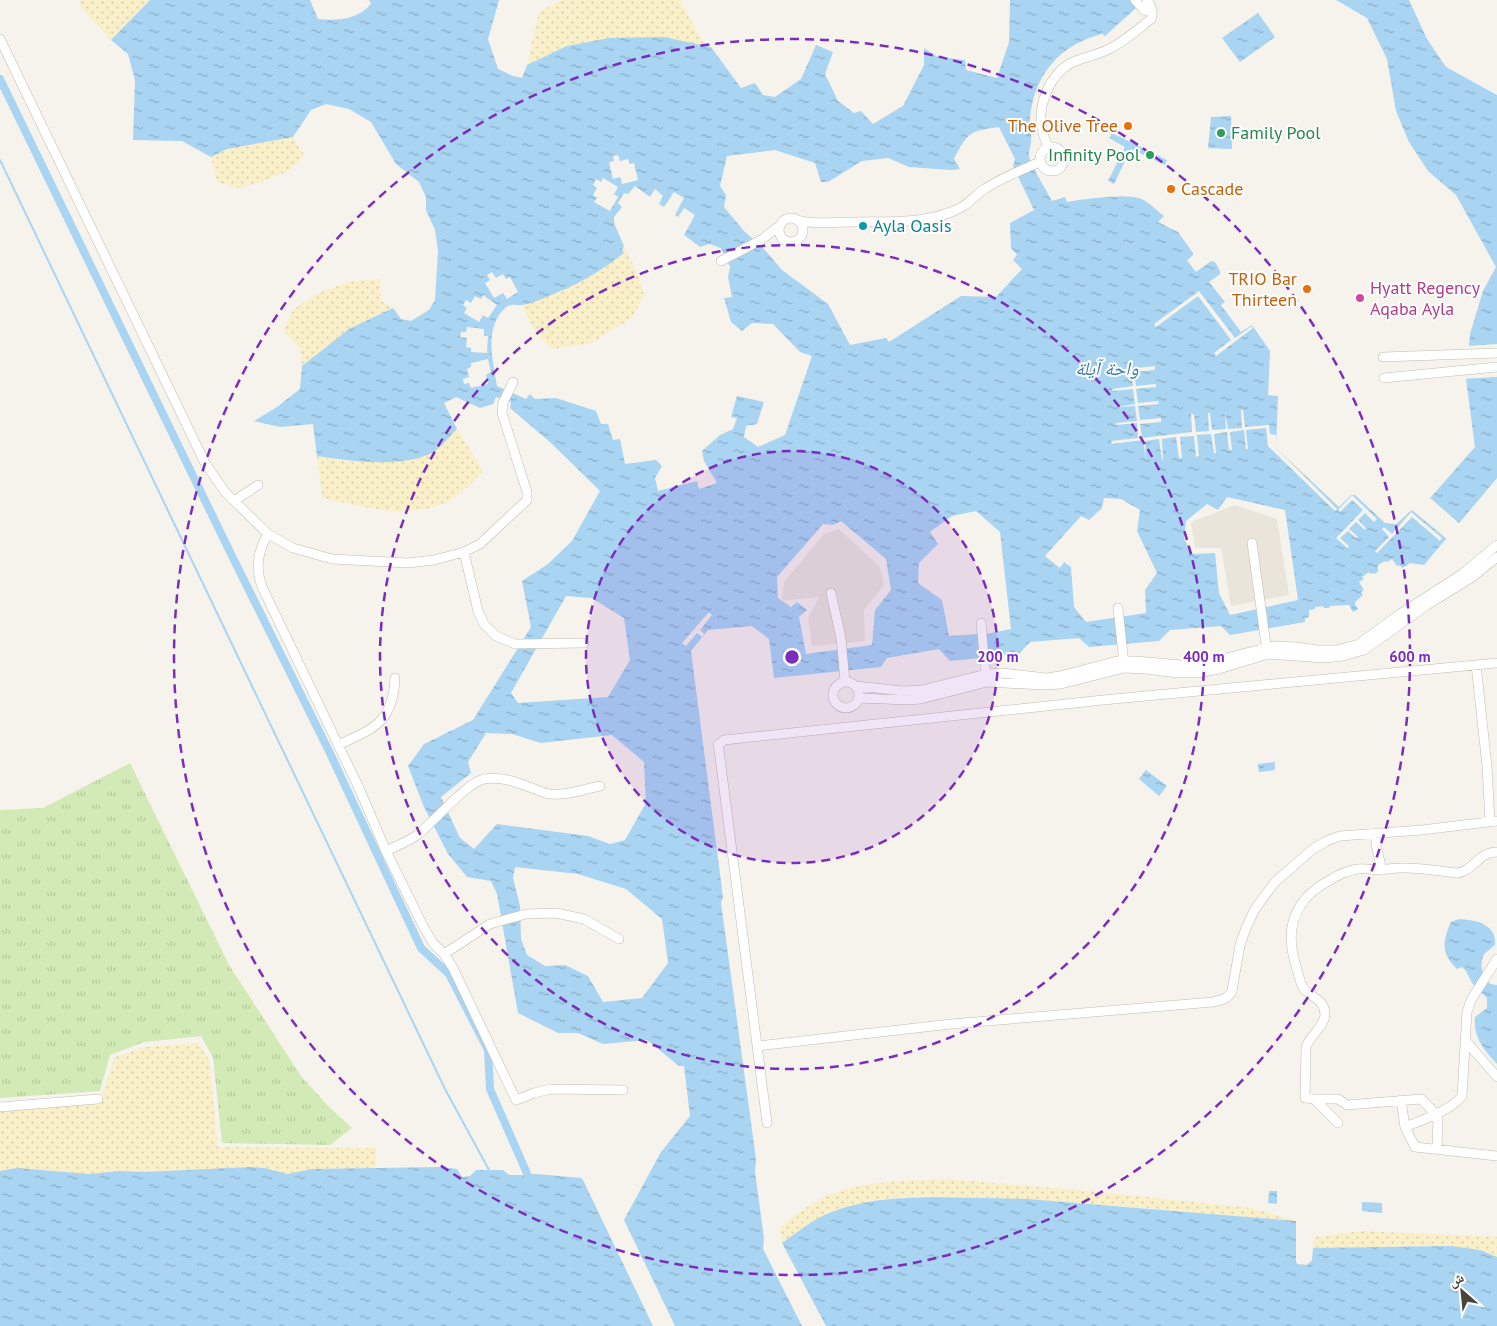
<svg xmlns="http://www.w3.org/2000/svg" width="1497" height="1326" font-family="'PT Sans','Noto Naskh Arabic',sans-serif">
  <defs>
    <pattern id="grass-tufts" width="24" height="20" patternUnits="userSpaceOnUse" patternTransform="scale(1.25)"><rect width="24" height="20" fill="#d2eab5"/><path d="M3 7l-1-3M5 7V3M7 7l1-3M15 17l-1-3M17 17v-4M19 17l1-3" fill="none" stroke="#b6ca9c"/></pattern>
    <pattern id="sand-dots" width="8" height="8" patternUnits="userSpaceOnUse" patternTransform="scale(1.25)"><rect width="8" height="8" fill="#f9efc9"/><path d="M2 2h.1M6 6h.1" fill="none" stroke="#d7cead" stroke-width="1.8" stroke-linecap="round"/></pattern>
    <pattern id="water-ripples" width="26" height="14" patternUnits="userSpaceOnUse" patternTransform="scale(1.25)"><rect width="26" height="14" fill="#a9d4f2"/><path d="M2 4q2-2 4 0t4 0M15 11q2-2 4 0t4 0" fill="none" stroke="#8caec5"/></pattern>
  </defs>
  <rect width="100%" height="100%" fill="#f6f3ec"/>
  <path fill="#eae5da" d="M1235 505 1277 519 1289 595 1231 606 1221 548H1195L1191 522Z
    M839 529 880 567 884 585 864 610 865 641 812 646 808 618 819 597 782 601 784 582 824 534Z"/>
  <path fill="url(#grass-tufts)" d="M130 763 229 965 301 1076 329 1107 352 1128 330 1145 222 1143 213 1057 201 1036 144 1042 110 1055 100 1091 0 1098V810L43 808Z"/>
  <path fill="url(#sand-dots)" d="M81 0H150L111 40 79 5Z
    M562 0H680L705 46 664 37 527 65 539 12Z
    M293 137 305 156 286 172 261 182 239 188 217 182 211 157 227 149Z
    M624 246 639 277 644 295 632 318 589 344 552 349 535 332 522 305 561 291 592 275 621 256 624 253 622 250Z
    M380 279 381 301 393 308 349 329 302 366 300 348 283 331 293 310 316 294 348 282Z
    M457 429 483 471C471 484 457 499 440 505 401 519 361 506 322 498L317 456 354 462 435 451Z
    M198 1043 209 1059 218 1147 376 1148V1168L311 1169 288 1174 264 1168 251 1167 144 1172 119 1171 89 1174 17 1168 0 1171V1110L100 1102 115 1057 145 1047Z
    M948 1179 1088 1191 1251 1208 1296 1221C1193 1213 1090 1201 987 1198 946 1197 903 1193 863 1203 830 1210 809 1224 782 1243L780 1227C795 1215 811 1203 829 1195 866 1180 908 1181 948 1179Z
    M1362 1231 1497 1237V1257L1480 1250 1424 1246 1313 1248 1314 1237Z"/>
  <path fill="url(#water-ripples)" fill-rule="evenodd" d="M150 0H310L318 19C337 21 357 20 371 4L369 0H499L488 39 498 69 513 76 522 78 527 65 567 46 609 38 664 37 711 47 741 88 755 83 763 95 775 97 801 79 816 45 833 52 825 74 838 101 854 113 861 111 873 124 903 106 924 65V48L938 57 965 60 966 70 997 78 1009 42 1010 0H1145L1105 36 1102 34C1061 44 1034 74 1030 118 1029 125 1032 133 1031 141 1031 146 1028 152 1029 156 1029 162 1048 193 1052 201L1065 197 1067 202C1082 199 1129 193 1142 199 1150 203 1157 211 1164 216L1158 222 1178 232 1193 253V255L1187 260 1196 272 1211 261 1215 262 1220 271V274L1209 282 1225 302 1221 305 1241 332 1252 325 1270 351 1268 395 1278 396 1276 448 1339 507 1351 495H1355L1385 523 1396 524 1412 510 1417 513 1475 447 1466 379 1470 334 1483 291 1496 267 1456 195 1428 171 1409 142 1396 111 1387 59 1367 18 1336 0H1409L1427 39 1446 67 1497 95V478L1424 565 1410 563 1402 568 1400 565 1397 566 1392 559 1387 562 1385 561 1378 565V572L1374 574 1373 573 1370 574 1369 572 1362 577 1364 579 1359 582 1364 590 1361 592 1363 595 1355 602V604L1358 609 1353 612 1349 605 1330 606 1329 608H1324L1323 606 1315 607V609L1309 610V617L1305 618V622L1230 635 1221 626 1170 630 1159 641 1089 647 1079 638 1030 642 1019 654 950 661 939 649 887 658 881 667 774 678 769 639 752 626 708 630 691 651 723 897 721 903 756 1159 755 1172 764 1238 763 1249 802 1326H675L624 1220 661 1152 690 1116 684 1066H679L647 1040 603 1044 578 1033H558L518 1013 497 894 491 881 467 877 448 854 424 807 408 766 424 744 473 720 531 627 522 581 548 564 572 541 600 491 551 443 510 408 511 402 496 397 493 404 480 408 456 397 444 403 457 429C450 436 443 445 435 451 407 469 348 461 317 456L313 424 280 427 254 421 277 407 300 389 302 366 349 329 393 308 401 319 411 321 429 310 435 300 438 251 435 230 426 210V197L419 182 396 164 371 122 349 109 326 104 311 110 293 137 227 149 211 157 182 141 133 140 135 80 128 54 111 40ZM999 127 1015 159 1013 166 1034 210 1010 223 1011 248 1017 255 1013 260 1022 269 996 297 961 296 889 342 886 338 850 345 828 304 782 270 764 249 744 231 724 207 726 195 720 186 727 156 775 150 815 163 821 182H828L862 161 888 158 909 167 951 170 960 169 954 159C968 132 969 131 999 127ZM618 155 620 161 628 159 630 164 634 163 638 180 622 184 620 177 613 179 609 162 614 161 613 156ZM603 178 618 187 614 194 618 197 610 211 594 202 597 198 593 195 597 188 593 185 596 179 601 182ZM635 186 650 197 655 189 663 196 659 204 664 207 674 192 684 198 675 215 678 217 684 208 695 215 684 235 700 247 709 244 721 248 730 267 728 277 732 297 724 298 731 322 742 331 752 323 773 324 800 352 812 356 785 435 758 447 744 437 746 426 757 424 764 402 737 396 731 417 737 418 733 429 720 435 702 451 704 461 717 483 699 489 697 481 658 491 655 478 662 466 656 460 625 464 620 439 613 440 608 424H601L596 411 556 398 535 399 530 394 526 399 497 386C493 361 484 329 504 309 510 303 515 305 522 305 532 304 549 296 558 292 581 283 605 268 624 253L622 250 624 246 614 223V217L622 207 618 203 624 193 628 194ZM492 272 496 278 503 274 506 279 510 277 518 292 507 299 503 293 494 298 485 283 490 280 487 275ZM483 295 497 305 488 318 483 315 479 322 464 313 467 308 463 305 466 300 471 303 475 296 481 299ZM467 327 484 329V336H488L487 353 471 352V348L466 347 467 338 460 337 461 332H466ZM488 359 491 372 486 375 488 384 471 388 469 383 464 384 463 379 469 377 467 369 471 367V363ZM1227 497 1285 510 1298 600 1230 615 1219 593 1215 553 1193 554 1184 539 1186 521 1207 504 1218 510ZM1104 498 1121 499 1140 510 1137 531 1157 573 1145 590 1146 613 1086 622 1074 607 1071 567 1064 562 1060 568 1045 556 1081 516 1089 520 1102 508ZM976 511 1000 532 1011 629 991 633 949 636 942 600 918 583 919 563 938 544 930 532 952 516ZM841 521 886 559 891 590 875 610 872 645 806 654 799 617 807 610 797 602 791 607 778 598 777 577 823 524 833 525ZM566 596 592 598 624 618 630 660 608 697 518 703 511 693ZM486 733 512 734 541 743 612 735 644 762 646 803 625 840 610 844 588 836 497 824 474 849 460 838 441 797 471 773 468 762ZM515 867 578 874 626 889 662 919 668 963 642 998 603 1002 588 976 565 965 545 966 527 955 521 939 520 906 513 878Z
    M1258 13 1275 37 1240 62 1222 38Z
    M1231 116 1232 149 1208 148 1211 117Z
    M1112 133 1167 160 1165 165 1131 149 1114 184 1108 181 1125 147 1109 138Z
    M1275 762V770L1259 772 1258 764Z
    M1146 770 1167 786 1159 796 1139 779Z
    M1459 919C1476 920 1497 924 1495 945L1484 954C1479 966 1482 974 1490 984L1497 985V1064C1484 1050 1473 1037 1475 1017L1487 1008V998L1472 983 1466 971 1462 967 1457 969C1441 954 1442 942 1451 922Z
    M251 1167 264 1168 288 1174 311 1169 442 1167 457 1169 462 1177 470 1176 476 1170H503L509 1175H525L527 1178 532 1177 531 1174H536L582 1178 653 1326H0V1171L17 1168 89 1174 119 1171 144 1172Z
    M1269 1191H1277V1204L1268 1203Z
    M933 1197 1028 1199 1296 1221V1261L1297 1264 1307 1265 1312 1260 1313 1248 1451 1246 1480 1250 1497 1257V1326H826L782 1243C792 1236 801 1229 810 1223 847 1200 891 1198 933 1197Z
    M1362 1202 1382 1203V1213L1362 1211Z"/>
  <path fill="#f6f3ec" d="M1199 291 1235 338 1252 326 1253 328 1216 356 1214 353 1231 340 1198 296 1156 327 1154 324Z
    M1497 344V377L1463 379 1466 346Z
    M1155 366V370L1134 372 1136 386 1156 384V387L1136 389 1138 403 1158 401 1159 404 1138 406 1140 420 1161 418V422L1140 424 1142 438 1192 432 1191 414H1194L1196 432 1209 431 1208 413H1210L1212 430 1226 429 1225 411 1228 429 1242 428 1241 410H1243L1245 427 1269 425 1270 434 1276 435V448L1337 509 1335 511 1268 446 1266 428 1246 430 1248 449H1246L1244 430 1230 432 1232 450H1229L1227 432 1214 434 1216 453H1214L1211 434 1197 435 1199 456 1196 457 1194 436 1180 437 1182 458H1179L1176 437 1162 439 1163 460H1162L1159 439 1145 441 1146 461 1143 440 1112 444 1111 441 1138 438 1137 423 1116 425V423L1137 421 1135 406 1115 407 1135 404 1133 389 1113 391 1112 389 1133 386 1131 372 1111 374 1110 371Z
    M1352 495 1377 519 1374 522 1365 513 1358 520 1366 528 1365 530 1356 522 1349 529 1358 537 1356 538 1348 531 1340 538 1349 546 1347 548 1336 538 1363 510 1352 500 1340 512 1338 510Z
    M1428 496 1461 525 1448 540 1412 510 1414 508 1416 510Z
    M1411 512 1442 538 1440 541 1412 517 1377 553 1375 551 1389 537 1382 529 1384 527 1392 534Z
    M709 612 712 615 700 630 704 634 702 637 697 633 686 646 682 643Z"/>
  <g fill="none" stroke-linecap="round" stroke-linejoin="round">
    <path stroke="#a9d4f2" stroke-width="2" d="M0 160 445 1089 489 1170"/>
    <path stroke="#a9d4f2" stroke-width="8" d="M0 79 232 556 328 749 421 948 449 974 488 1050 490 1089 529 1178"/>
    <defs>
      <path id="minor" d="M1135 0 1144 10 1151 11
        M0 39 205 463 225 492 268 534 293 548 332 559 408 563 434 560 464 552 480 544 527 500V492L502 413 503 403 513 382
        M1040 159a12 12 0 1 1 24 0a12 12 0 1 1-24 0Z
        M1048 147C1046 142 1043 135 1042 129 1037 106 1050 74 1071 63 1084 57 1098 55 1111 48 1125 41 1138 29 1151 19 1154 13 1151 5 1147 0
        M779 230a12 12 0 1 1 24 0a12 12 0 1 1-24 0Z
        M797 220C814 225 832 222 850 222 886 221 929 225 962 207 970 202 976 195 983 190 999 179 1020 171 1037 163L1041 164
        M721 261 761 240 779 226
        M1383 357 1497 353
        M1384 378 1497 367
        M234 501 258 485
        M268 534C257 552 255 570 263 589L359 788 386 851 423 926 433 943 444 954 453 968 516 1100 534 1093 551 1089 623 1090
        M1252 543 1267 652
        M464 552 478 611 484 624 496 636 515 644 584 643
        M831 593 841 638 845 681
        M1118 608 1124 664
        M981 623 986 677
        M1476 665 1487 766 1490 822
        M833 695a13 13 0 1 1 26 0a13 13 0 1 1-26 0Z
        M856 686 903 691 922 690 986 674 1003 673 1046 678 1060 676 1117 661H1136L1181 665 1207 663 1274 646 1296 647 1317 650H1337L1359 644 1400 614 1462 574 1497 545
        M859 698 907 700 921 699 987 682 1042 685 1061 684 1124 668 1145 669 1178 673H1198L1219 669 1268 654 1325 658 1343 656 1364 650 1427 605 1471 578 1497 557
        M338 745C375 728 393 722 395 678
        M1376 833V845L1382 870
        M386 851C396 846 408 842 417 835 433 823 467 782 484 779 500 776 517 782 532 788 538 790 545 794 550 794 566 796 584 789 600 786
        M444 954 490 924 526 914 556 913 584 919 619 939
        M1465 1040 1497 1077
        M758 1046 951 1024 1213 1002C1222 1000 1228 999 1232 991L1240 945 1246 928 1255 909 1275 882 1313 849 1327 841 1340 836 1422 830 1497 821
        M1314 1099H1338L1347 1105 1421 1099 1436 1114 1438 1118 1437 1149
        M1401 1100 1405 1127 1415 1147 1497 1156
        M0 1107 98 1099
        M767 1123 719 750 718 745 724 740 1103 700 1497 663
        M1338 1123 1314 1099 1305 1098 1306 1047C1310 1035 1324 1027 1325 1015 1325 1000 1314 999 1305 990 1300 985 1298 972 1296 966 1284 928 1294 899 1330 880 1338 875 1349 870 1358 869 1366 868 1373 870 1381 870 1387 869 1394 868 1400 868 1419 867 1438 871 1457 873 1474 871 1478 852 1497 852
        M1405 1127C1424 1119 1448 1112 1462 1096L1467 1012 1471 1000 1497 959"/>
    </defs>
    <use href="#minor" stroke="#c2bbae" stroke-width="10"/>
    <use href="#minor" stroke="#fff" stroke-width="9"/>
  </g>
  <circle cx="792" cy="657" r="206" fill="#7b2cbf" fill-opacity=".12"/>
  <g fill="none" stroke="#7b2cbf" stroke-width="2.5" stroke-dasharray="9 6">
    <circle cx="792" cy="657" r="206"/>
    <circle cx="792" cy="657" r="412"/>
    <circle cx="792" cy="657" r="618"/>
  </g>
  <g fill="#e8710a" stroke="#fff" stroke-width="2">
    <circle cx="1128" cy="126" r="5"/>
    <circle cx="1171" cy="189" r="5"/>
    <circle cx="1307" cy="289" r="5"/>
  </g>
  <g fill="#2e9e5b" stroke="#fff" stroke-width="2">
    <circle cx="1221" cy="133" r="5"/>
    <circle cx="1150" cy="155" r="5"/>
  </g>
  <circle fill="#0f9aa8" stroke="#fff" stroke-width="2" cx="863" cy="226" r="5"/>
  <circle fill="#d1479c" stroke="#fff" stroke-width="2" cx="1360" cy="298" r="5"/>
  <g text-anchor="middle" stroke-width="4" stroke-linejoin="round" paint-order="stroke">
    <g font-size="18" fill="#c56008" stroke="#fff" text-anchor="end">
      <text x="1118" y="132">The Olive Tree</text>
      <text x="1181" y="195" text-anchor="start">Cascade</text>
      <text x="1297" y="285">TRIO Bar<tspan x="1297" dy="21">Thirteen</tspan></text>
    </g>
    <g font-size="18" fill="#27864d" stroke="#fff" text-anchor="start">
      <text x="1231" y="139">Family Pool</text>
      <text x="1140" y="161" text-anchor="end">Infinity Pool</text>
    </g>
    <g font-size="18" fill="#0d838f" stroke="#fff" text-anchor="start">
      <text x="873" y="232">Ayla Oasis</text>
    </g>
    <g font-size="18" fill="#b23c85" stroke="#fff" text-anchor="start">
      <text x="1370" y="294">Hyatt Regency<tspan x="1370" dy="21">Aqaba Ayla</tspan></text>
    </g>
    <g font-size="19" font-style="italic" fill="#2e7ab2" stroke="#fff">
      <text x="1107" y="375">واحة آيلة</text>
    </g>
  </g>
  <circle cx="792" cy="657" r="8" fill="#7b2cbf" stroke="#fff" stroke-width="2.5"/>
  <g font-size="15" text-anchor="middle" font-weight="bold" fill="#7b2cbf" stroke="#fff" stroke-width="4" stroke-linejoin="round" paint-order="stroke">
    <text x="998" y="662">200 m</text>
    <text x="1204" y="662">400 m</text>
    <text x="1410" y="662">600 m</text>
  </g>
  <g transform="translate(1462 1291) rotate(333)" stroke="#ffffff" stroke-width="4" paint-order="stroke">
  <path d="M0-4L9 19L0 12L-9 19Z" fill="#4b4439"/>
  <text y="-8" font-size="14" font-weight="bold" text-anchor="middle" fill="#4b4439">ش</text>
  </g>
</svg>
